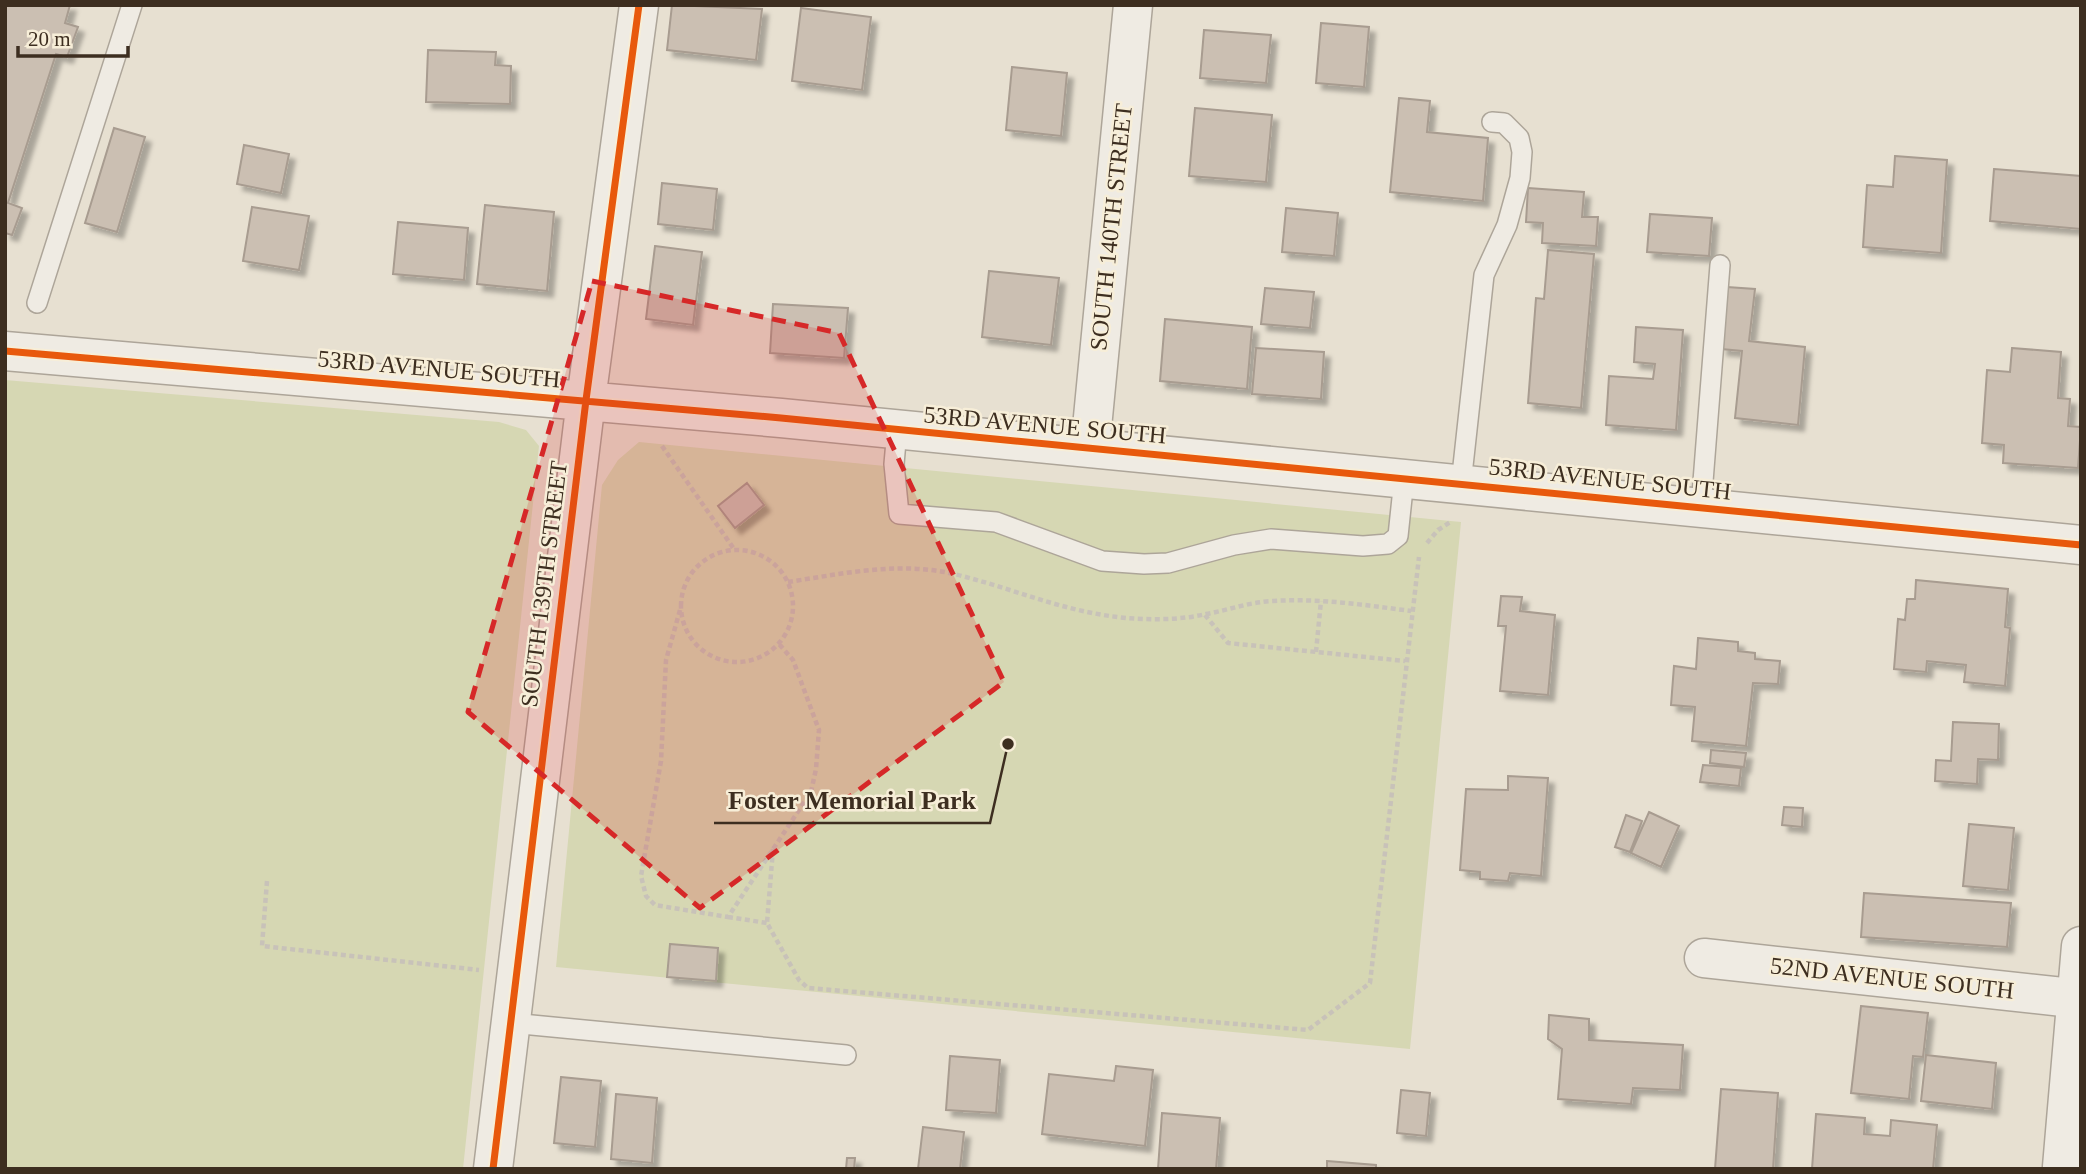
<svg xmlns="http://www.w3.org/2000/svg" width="2086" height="1174" font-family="'Times New Roman',serif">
  <defs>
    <filter id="shadow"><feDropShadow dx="6" dy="6" stdDeviation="2" flood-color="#0004"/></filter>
  </defs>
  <rect width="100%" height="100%" fill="#e7e0d1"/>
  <path fill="#d6d7b3" d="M5 380 499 422 526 430 539 446 463 1169H5Z
    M639 442 1461 522 1410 1049 556 967 602 485 618 460Z"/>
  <path fill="#cbbfb2" stroke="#a89c90" stroke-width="2" filter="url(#shadow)" d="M5 5H70L65 23 78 27 67 57 56 54 8 203 22 208 12 235 5 233Z
    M672 5 762 9 756 60 667 50Z
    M801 8 871 17 862 90 792 81Z
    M1321 23 1369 27 1364 87 1316 83Z
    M1204 30 1271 35 1266 83 1200 78Z
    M428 50 496 52 495 65 511 66 510 104 426 102Z
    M1012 67 1067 73 1061 136 1006 130Z
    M1399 98 1430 101 1427 132 1488 138 1483 201 1390 192Z
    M1195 108 1272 115 1266 182 1189 176Z
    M114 128 145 137 117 232 85 223Z
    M244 145 289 154 281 193 237 184Z
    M1895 156 1947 160 1941 253 1863 247 1867 185 1893 187Z
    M1994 169 2081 176V229L1990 221Z
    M662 183 717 189 713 230 658 224Z
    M1528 188 1584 192 1582 217H1598L1596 246 1542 243 1543 223 1526 222Z
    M485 205 554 212 547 291 477 284Z
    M252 207 309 216 299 270 243 261Z
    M1286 208 1338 213 1334 256 1282 252Z
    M1650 214 1712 218 1709 256 1647 252Z
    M398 222 468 228 464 280 393 274Z
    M655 246 702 252 693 325 646 319Z
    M1548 250 1594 254 1581 408 1528 403 1536 298 1544 299Z
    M989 271 1059 278 1051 345 982 337Z
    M1727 287 1755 289 1749 341 1805 347 1798 425 1735 418 1742 351 1721 349Z
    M1265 288 1314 292 1310 328 1261 324Z
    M773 304 848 308 844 358 770 353Z
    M1165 319 1252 327 1247 389 1160 381Z
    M1636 327 1683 330 1676 430 1606 425 1609 376 1653 379 1655 364 1634 362Z
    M1256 348 1324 352 1321 399 1252 394Z
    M2012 348 2061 352 2058 398 2070 399 2068 426 2081 427 2078 468 2003 463 2004 445 1982 443 1987 370 2010 372Z
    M747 483 764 505 735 528 718 506Z
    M1916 580 2008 589 2005 627 2010 628 2005 686 1964 682 1966 665 1927 661 1926 672 1894 669 1898 619 1905 620 1907 599H1915Z
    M1501 596 1522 597 1520 611 1555 615 1548 695 1500 691 1506 626H1498Z
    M1698 638 1738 642V651L1755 653V659L1780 661 1778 684 1753 683 1746 746 1692 741 1695 707 1671 705 1674 666 1696 669Z
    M1953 722 1999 724 1998 760 1978 759 1977 784 1935 781 1936 760 1951 761Z
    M1711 750 1746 753 1744 767 1710 763Z
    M1703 765 1741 768 1739 786 1700 782Z
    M1508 776 1548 778 1541 876 1510 873 1508 881 1480 879V872L1460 870 1466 789 1508 790Z
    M1784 807 1803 808 1802 827 1782 825Z
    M1649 812 1679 826 1661 867 1631 853Z
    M1626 815 1642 821 1630 852 1615 847Z
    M1969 824 2014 828 2008 890 1963 886Z
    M1864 893 2011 903 2007 947 1861 937Z
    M670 944 718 948 716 981 667 977Z
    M1861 1006 1928 1013 1923 1057 1913 1056 1909 1099 1851 1093Z
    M1549 1015 1589 1019V1040L1683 1045 1680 1090 1633 1088 1631 1104 1558 1099 1562 1049 1548 1039Z
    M1926 1055 1996 1063 1992 1109 1921 1101Z
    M950 1056 1000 1060 996 1113 946 1110Z
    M1116 1066 1153 1070 1145 1146 1042 1134 1049 1074 1114 1081Z
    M561 1077 601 1081 595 1147 554 1143Z
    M1721 1089 1778 1093 1773 1169H1715Z
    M1401 1090 1430 1093 1426 1136 1397 1133Z
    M616 1094 657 1098 652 1163 611 1159Z
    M1162 1113 1220 1118 1216 1169H1158Z
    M1816 1114 1865 1118 1864 1134 1890 1136 1891 1120 1937 1125 1933 1169H1812Z
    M923 1127 964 1132 960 1169H918Z
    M847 1158H855L854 1169H846Z
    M1327 1161 1376 1165V1169H1327Z"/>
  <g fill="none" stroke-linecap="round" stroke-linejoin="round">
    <defs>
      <path id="lane" d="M37 303 132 5
        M897 430 894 464 899 514 996 522 1102 561 1144 564 1168 563 1234 545 1271 539 1363 546 1388 544 1398 536 1404 479
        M1461 484 1484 275 1507 225 1520 178 1522 152 1519 138 1504 123 1492 122
        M1701 507 1720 265
        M511 1023 846 1055"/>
      <path id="street" d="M5 351 781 418 2081 545
        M1090 448 1133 5
        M1704 958 2081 999
        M2062 1167 2081 946
        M493 1169 586 400 639 5"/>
    </defs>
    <use href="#lane" stroke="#ada599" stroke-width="22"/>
    <use href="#street" stroke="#ada599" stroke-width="41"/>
    <path stroke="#c8c2b9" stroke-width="4.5" stroke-dasharray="5 3.5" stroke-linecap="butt" d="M662 446 734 549
      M1427 543 1438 530 1452 521
      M681 606a56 56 0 1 1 112 0a56 56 0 1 1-112 0Z
      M788 582C847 573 904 560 962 576 1020 591 1065 612 1126 618 1152 620 1181 620 1206 614 1229 610 1249 602 1273 601 1320 598 1365 605 1411 611
      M680 610 666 660 661 761 641 876 646 896 655 905 728 917 811 792 816 769 819 730 793 660 779 644
      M1205 615 1228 643 1405 661
      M1316 652 1321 601
      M773 849 767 923 799 980 808 988 1308 1030 1370 983 1419 557
      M267 881 262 946 479 970
      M728 917 767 923"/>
    <use href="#lane" stroke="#efebe3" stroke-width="19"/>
    <use href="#street" stroke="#efebe3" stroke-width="38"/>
    <defs>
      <path id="cycleway" d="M5 351 781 418 2081 545
        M493 1169 586 400 639 5"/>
    </defs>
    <use href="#cycleway" stroke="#f7eed8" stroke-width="11"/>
    <use href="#cycleway" stroke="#e8590c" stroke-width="7"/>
  </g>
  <path fill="#d62828" fill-opacity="0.2" stroke="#d62828" stroke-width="5" stroke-dasharray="14 9" stroke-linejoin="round" d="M592 281 839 333 1004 682 700 908 468 712Z"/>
  <g text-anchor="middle" stroke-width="5" stroke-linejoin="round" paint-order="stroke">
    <g font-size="24" fill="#3d2e20" stroke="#f7eed8">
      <text transform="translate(1111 227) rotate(-84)" y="8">SOUTH 140TH STREET</text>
      <text transform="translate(439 369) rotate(5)" y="8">53RD AVENUE SOUTH</text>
      <text transform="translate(1045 425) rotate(5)" y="8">53RD AVENUE SOUTH</text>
      <text transform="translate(1610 479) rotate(6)" y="8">53RD AVENUE SOUTH</text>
      <text transform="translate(544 584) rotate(-83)" y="8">SOUTH 139TH STREET</text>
      <text transform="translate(1892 978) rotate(6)" y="8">52ND AVENUE SOUTH</text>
    </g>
  </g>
  <path fill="none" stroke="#3d2e20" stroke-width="2.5" d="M1008 744L990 823H714"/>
  <circle fill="#3d2e20" stroke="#f7eed8" stroke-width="2.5" cx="1008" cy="744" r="7"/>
  <g font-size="26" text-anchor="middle" font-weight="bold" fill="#3d2e20" stroke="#f7eed8" stroke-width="5" stroke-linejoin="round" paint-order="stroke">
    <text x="852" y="809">Foster Memorial Park</text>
  </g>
  <rect width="2086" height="1174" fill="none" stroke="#3d2e20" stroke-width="14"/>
  <path d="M18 46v10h110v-10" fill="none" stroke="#3d2e20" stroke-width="3.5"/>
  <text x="28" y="46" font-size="21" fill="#3d2e20" stroke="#f7eed8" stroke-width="5" paint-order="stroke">20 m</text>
</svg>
